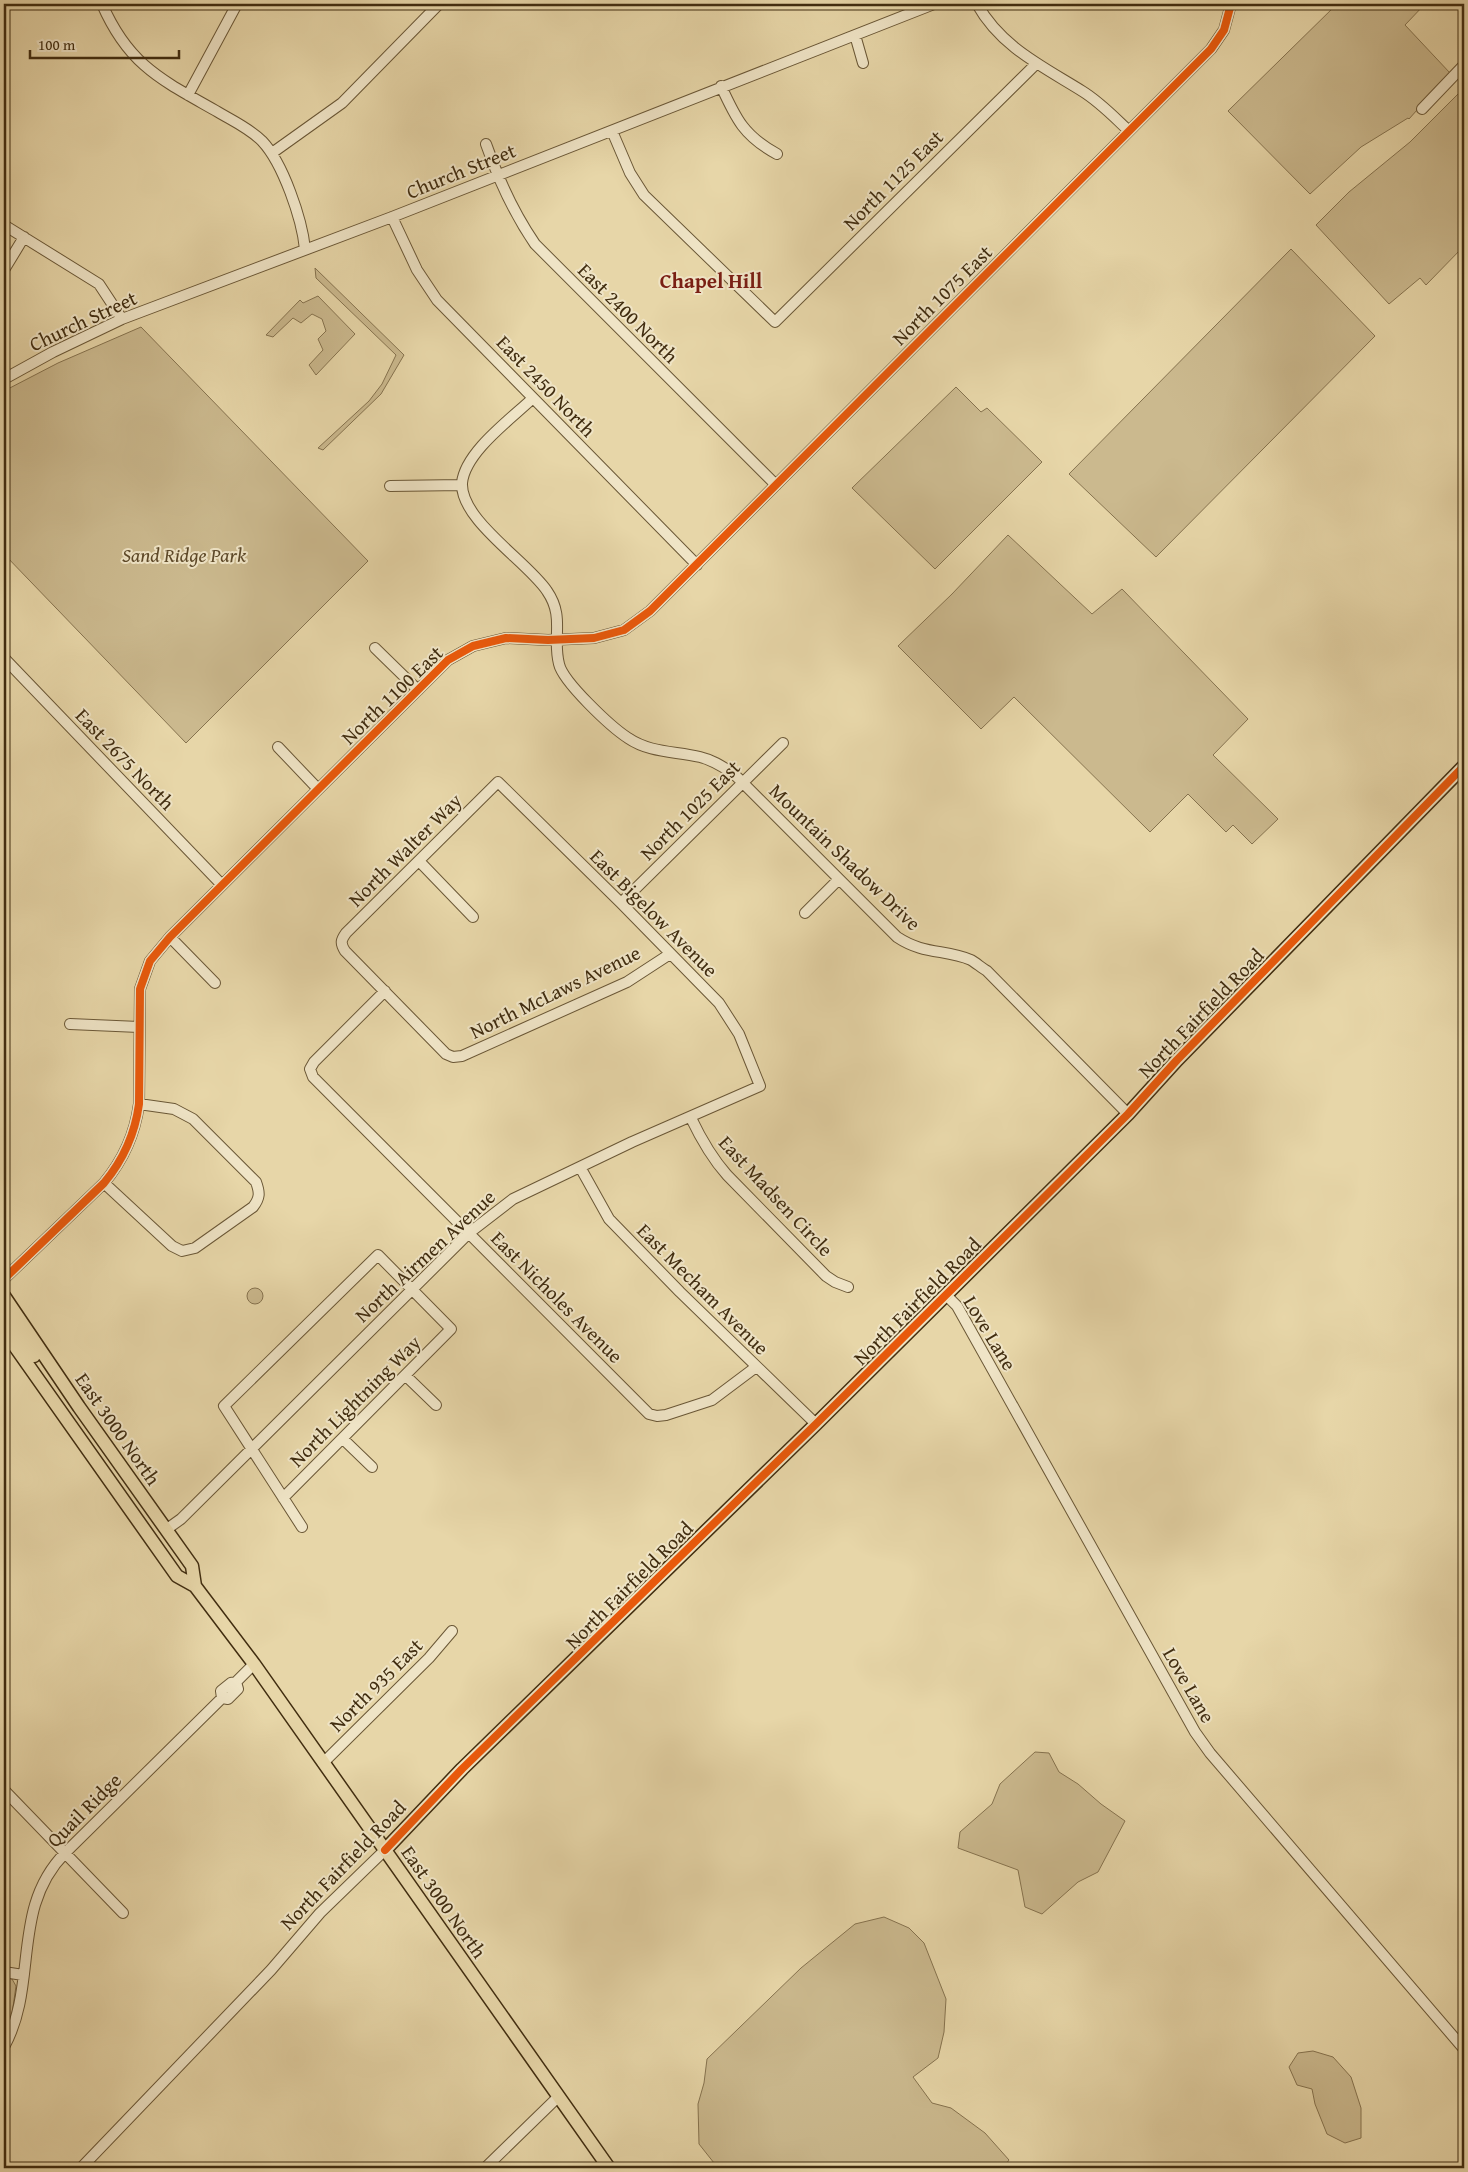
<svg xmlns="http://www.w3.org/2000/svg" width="1468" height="2172" font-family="'Gentium Book Plus',serif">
  <rect width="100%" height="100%" fill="#e7d6a8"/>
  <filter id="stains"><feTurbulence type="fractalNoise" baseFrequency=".004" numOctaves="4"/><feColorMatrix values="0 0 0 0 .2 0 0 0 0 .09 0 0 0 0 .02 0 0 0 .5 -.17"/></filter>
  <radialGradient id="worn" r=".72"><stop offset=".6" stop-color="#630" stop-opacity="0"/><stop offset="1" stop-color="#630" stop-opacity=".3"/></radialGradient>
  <path fill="#cbb98e" stroke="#86734f" d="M1337 4H1425L1405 25 1450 73 1409 119 1408 118 1361 147 1310 194 1228 111Z
    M1461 91 1464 93V246L1426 285 1420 278 1389 304 1316 225 1349 192 1410 142Z
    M1291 249 1375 336 1156 557 1069 474Z
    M315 268 404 355 381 394 323 450 318 448 369 401 382 384 396 355 316 278Z
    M318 296 355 334 316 375 309 365 323 350 318 339 326 331 322 319 312 314 301 323 293 318 273 337 266 335 300 300 303 303Z
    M141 327 368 561 186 743 4 554V391L58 363Z
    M956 387 981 412 987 408 1042 462 935 569 852 488Z
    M1008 535 1092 614 1122 589 1248 719 1213 755 1278 819 1252 844 1233 825 1226 832 1188 794 1150 832 1014 697 981 729 898 646 952 594Z
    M247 1296a8 8 0 1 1 16 0a8 8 0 1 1-16 0Z
    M1035 1752 1049 1753 1059 1772 1078 1784 1101 1804 1125 1821 1098 1872 1078 1882 1042 1914 1025 1907 1018 1870 958 1848 960 1832 992 1804 1000 1784Z
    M884 1917 909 1928 924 1943 946 1999 944 2032 938 2058 913 2077 932 2103 951 2108 985 2133 1009 2160 1003 2168H718L699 2144 698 2104 704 2083 707 2059 801 1968 855 1924Z
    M4 1977 12 1979 16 1986 12 2014 4 2035Z
    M1313 2051 1333 2057 1351 2077 1361 2108V2138L1345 2143 1327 2134 1315 2104 1312 2089 1297 2085 1289 2067 1298 2053Z"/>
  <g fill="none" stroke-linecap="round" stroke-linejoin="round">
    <defs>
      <path id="minor" d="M102 4C129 66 162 80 218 112 233 121 249 128 262 141 283 163 302 219 305 249
        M977 4C1001 47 1042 66 1082 91 1100 102 1114 117 1129 131
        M855 35 863 63
        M721 86C736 119 744 136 777 154
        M188 95 237 4
        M1422 109 1464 65
        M612 131 630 173 644 195 775 322 1036 64
        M486 144C499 181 513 212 535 244L776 485
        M272 153 342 103 439 4
        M392 217 417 270 437 300 697 565
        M4 225 99 284 122 319
        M4 270 24 237
        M4 379 53 352 122 319 392 217 934 4
        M533 398C511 419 465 452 462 483 460 520 528 562 547 591 565 617 552 637 559 664 563 682 611 727 628 738 650 753 675 751 700 757 713 760 723 767 734 774L897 937C924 955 945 949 971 960 976 963 982 968 987 971L1128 1114
        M390 486 462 485
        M375 648 418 690
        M4 658 222 885
        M278 747 318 789
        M419 861 473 917
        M621 903 783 743
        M805 913 839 879
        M170 937 215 983
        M385 991 314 1062 310 1069 313 1077 649 1414 657 1416 666 1415 712 1400 756 1367
        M70 1024 139 1027
        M691 1118C701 1139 711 1157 727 1175L826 1276 835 1282 848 1287
        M580 1167 609 1219 680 1292 816 1424
        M104 1183 172 1246 182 1251 195 1248 253 1207C260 1198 260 1193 256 1182L193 1119 174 1109 139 1104
        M4 1279 104 1183C124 1159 135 1134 139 1104L140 989 150 961 170 937 448 660 473 646 506 638 548 640 594 638 624 630 650 611 1211 49 1224 30 1231 4
        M946 1295 957 1306 1195 1732 1210 1753 1464 2049
        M406 1376 436 1405
        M343 1439 372 1467
        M283 1498 451 1329 378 1255 224 1406 302 1527
        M167 1529 181 1519 469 1233 513 1199 632 1142 760 1086 739 1034 719 1003 621 903 498 782 346 933C341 940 340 943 345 951L446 1054 453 1057 462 1056 627 982 670 954
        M236 1682 238 1689 228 1699 222 1698 221 1691 231 1683 236 1682 254 1664
        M323 1763 429 1658 452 1631
        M4 1790 123 1913
        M4 1972 23 1975
        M4 2047C39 1984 10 1909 65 1853L222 1698
        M81 2168 271 1970 320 1913 385 1850
        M485 2168 558 2097"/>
      <path id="major" d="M4 1296 79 1407 192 1566 195 1586
        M4 1314 34 1356
        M4 1331 177 1576 195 1586 254 1664 609 2168
        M385 1850 462 1769 816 1424 1128 1114 1177 1060 1464 766"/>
    </defs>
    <use href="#minor" stroke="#6a5736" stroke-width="12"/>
    <use href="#major" stroke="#412d10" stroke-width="15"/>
    <use href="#minor" stroke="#efe4c6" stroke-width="10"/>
    <use href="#major" stroke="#e7d6a8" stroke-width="12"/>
    <defs>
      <path id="cycleway" d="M4 1279 104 1183C124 1159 135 1134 139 1104L140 989 150 961 170 937 448 660 473 646 506 638 548 640 594 638 624 630 650 611 1211 49 1224 30 1231 4
        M385 1850 462 1769 816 1424 1128 1114 1177 1060 1464 766"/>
    </defs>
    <use href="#cycleway" stroke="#efe4c6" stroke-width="11"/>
    <use href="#cycleway" stroke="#e8590c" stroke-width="8"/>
  </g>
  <g text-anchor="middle" stroke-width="4" stroke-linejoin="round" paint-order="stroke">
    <g font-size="20" fill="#412d10" stroke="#efe4c6">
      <text transform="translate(461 171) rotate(-22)" y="7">Church Street</text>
      <text transform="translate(893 180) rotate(-45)" y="7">North 1125 East</text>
      <text transform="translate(942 295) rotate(-45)" y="7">North 1075 East</text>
      <text transform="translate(628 313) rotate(45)" y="7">East 2400 North</text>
      <text transform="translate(83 321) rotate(-25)" y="7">Church Street</text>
      <text transform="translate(546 386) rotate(46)" y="7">East 2450 North</text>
      <text transform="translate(392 695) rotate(-44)" y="7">North 1100 East</text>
      <text transform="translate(125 759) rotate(46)" y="7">East 2675 North</text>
      <text transform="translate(690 810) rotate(-45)" y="7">North 1025 East</text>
      <text transform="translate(405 850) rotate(-45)" y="7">North Walter Way</text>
      <text transform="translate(845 857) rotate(44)" y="7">Mountain Shadow Drive</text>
      <text transform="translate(654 913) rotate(45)" y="7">East Bigelow Avenue</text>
      <text transform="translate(555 992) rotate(-26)" y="7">North McLaws Avenue</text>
      <text transform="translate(1201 1013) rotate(-46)" y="7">North Fairfield Road</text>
      <text transform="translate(776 1196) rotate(47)" y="7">East Madsen Circle</text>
      <text transform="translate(425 1256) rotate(-43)" y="7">North Airmen Avenue</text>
      <text transform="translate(703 1289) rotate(45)" y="7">East Mecham Avenue</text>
      <text transform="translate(557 1297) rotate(45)" y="7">East Nicholes Avenue</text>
      <text transform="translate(917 1301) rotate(-45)" y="7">North Fairfield Road</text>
      <text transform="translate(990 1333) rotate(59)" y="7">Love Lane</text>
      <text transform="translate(355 1401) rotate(-45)" y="7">North Lightning Way</text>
      <text transform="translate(118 1429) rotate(55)" y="7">East 3000 North</text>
      <text transform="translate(629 1585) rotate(-45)" y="7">North Fairfield Road</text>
      <text transform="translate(376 1685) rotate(-45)" y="7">North 935 East</text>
      <text transform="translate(1189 1685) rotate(60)" y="7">Love Lane</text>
      <text transform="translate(84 1810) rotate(-45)" y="7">Quail Ridge</text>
      <text transform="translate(343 1865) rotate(-46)" y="7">North Fairfield Road</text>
      <text transform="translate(444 1902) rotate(55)" y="7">East 3000 North</text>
    </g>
    <g font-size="20" font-style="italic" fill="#5d4929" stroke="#efe4c6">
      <text x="184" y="562">Sand Ridge Park</text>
    </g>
    <g font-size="21" font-weight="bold" fill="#7a1f14" stroke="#efe4c6">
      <text x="711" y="288">Chapel Hill</text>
    </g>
  </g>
  <rect width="1468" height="2172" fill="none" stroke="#e7d6a8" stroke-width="20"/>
  <rect x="5" y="5" width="1458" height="2162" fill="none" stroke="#412d10" stroke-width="2.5"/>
  <rect x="10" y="10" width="1448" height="2152" fill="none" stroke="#412d10"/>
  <path d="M30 50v8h149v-8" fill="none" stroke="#412d10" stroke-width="2.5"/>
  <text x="38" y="50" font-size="15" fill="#412d10" stroke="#efe4c6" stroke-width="4" paint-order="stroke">100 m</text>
  <rect width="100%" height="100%" filter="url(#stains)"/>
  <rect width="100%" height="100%" fill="url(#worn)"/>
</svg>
